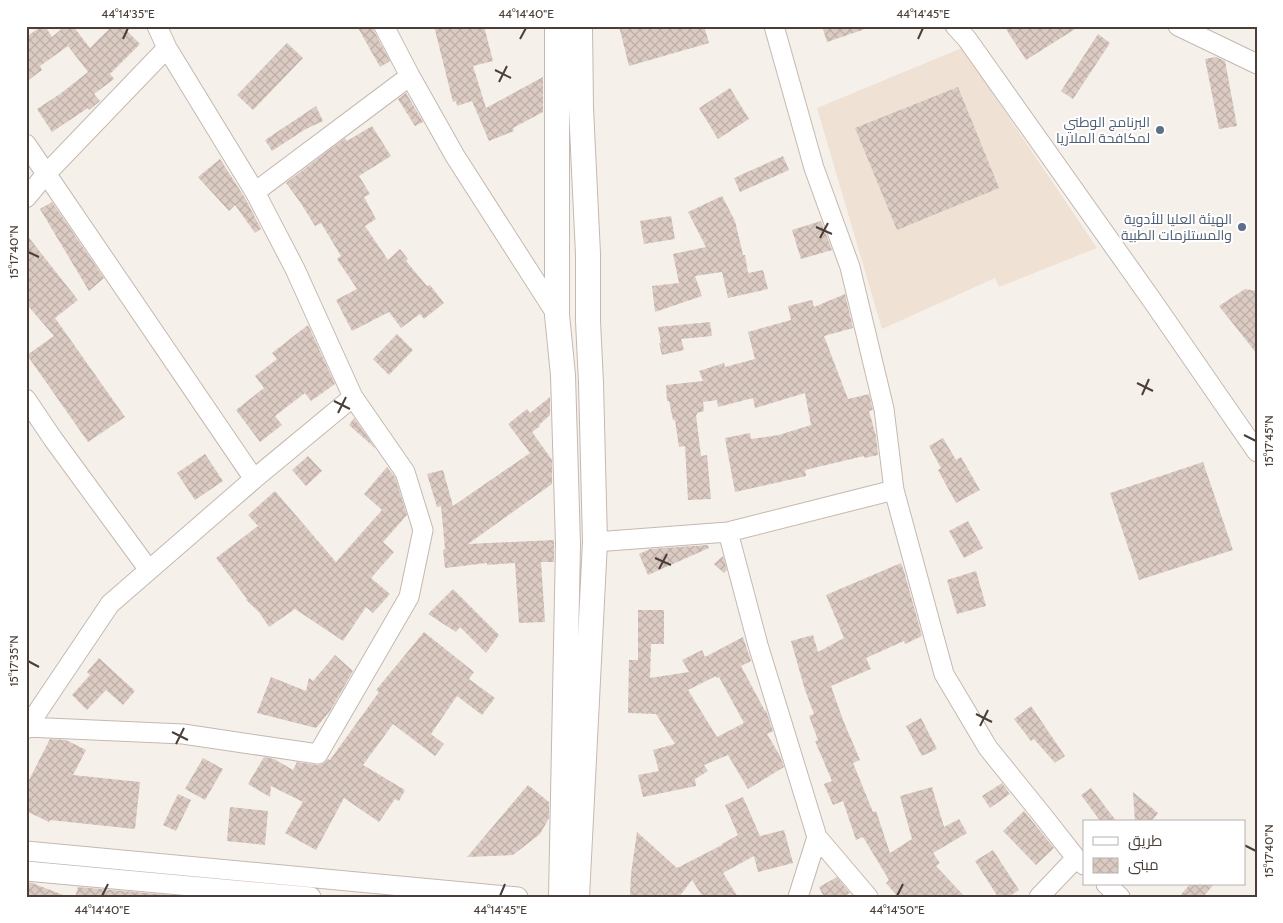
<svg xmlns="http://www.w3.org/2000/svg" width="1283" height="923" font-family="Cabin,Cairo,sans-serif">
  <defs>
    <pattern id="building-cross-hatch" width="8" height="8" patternUnits="userSpaceOnUse" patternTransform="scale(1.25)"><rect width="8" height="8" fill="#dbcbc3"/><path d="M0 0l8 8M0 8l8-8" fill="none" stroke="#bdafa8"/></pattern>
  </defs>
  <rect width="100%" height="100%" fill="#f6f0eb"/>
  <path fill="#efe1d4" d="M962 48 1097 248 999 287 995 278 882 329 817 108Z"/>
  <path fill="url(#building-cross-hatch)" fill-rule="evenodd" d="M42 26H45L52 37 65 26H73L90 48 112 26H122L140 44 110 74 114 79 94 94 100 101 89 110 88 108 52 132 37 109 60 94 88 72 68 46 40 66 42 70 26 82V37Z
    M357 26H373L374 31 390 61 380 67Z
    M434 26H484L493 61 473 66 486 108 543 77V112L513 128 514 131 489 141 472 101 457 106 456 101 453 102Z
    M619 26H704L709 43 629 66Z
    M822 26H867L868 28 827 42Z
    M1004 26H1080L1026 60Z
    M1098 34 1110 43 1073 99 1061 91Z
    M287 43 303 58 253 110 237 95Z
    M1216 57 1225 61 1237 126 1219 129 1205 59Z
    M958 87 999 188 897 230 855 128Z
    M730 88 749 119 718 139 699 108Z
    M406 93 423 122 415 126 398 99Z
    M316 106 323 121 304 130 272 151 265 140Z
    M372 126 391 156 359 176 370 194 364 197 376 219 365 226 388 260 400 249 408 259 406 261 427 286 430 285 444 303 424 319 420 314 401 328 389 312 352 331 336 300 357 289 337 259 341 256 321 223 315 226 300 202 286 183 345 138 347 141Z
    M783 156 789 170 740 192 734 178Z
    M220 159 245 198 261 229 255 233 235 205 229 211 198 177Z
    M722 196 735 221 743 255H745L748 273 763 270 768 289 728 298 722 272 695 276 702 296 655 312 652 286 679 283 673 254 706 247 688 212Z
    M52 202 104 278 89 291 40 209Z
    M671 216 675 239 644 244 640 221Z
    M821 221 832 250 801 259 792 230Z
    M26 234 78 300 55 318 125 417 88 442 27 355 54 336 29 307H26Z
    M1245 289 1257 291V354L1219 306Z
    M845 294 853 328 824 336 848 399 869 394 873 410 869 411 876 436 878 455 864 458V456L805 470 806 476 735 492 725 438 750 433 751 439 779 435 811 425 805 393 755 408 753 398 718 407 717 400 703 402 704 411 697 413V415H696L701 456 707 455 711 499 688 500 685 446 679 447 675 420H673L669 401H667L666 385 703 381 699 371 724 363 725 367 755 359 748 332 791 320 788 306 812 300 814 307Z
    M710 322 712 336 681 339 684 350 662 355 659 343H661L658 327Z
    M308 325 335 384 311 401 305 393 275 416 282 425 260 442 236 410 264 388 255 376 277 359 272 353Z
    M397 334 413 350 389 375 373 359Z
    M550 397V415L539 425 540 426 532 432 552 460V484L468 544 554 540V562H541L545 622 519 623 515 563 487 565V563L445 568 443 550 445 549 441 506 437 507 427 474 443 470 453 506 530 453 508 424 527 409 530 413Z
    M354 418 376 449 349 425Z
    M943 438 956 460 961 457 980 490 956 503 938 470 941 468 929 446Z
    M205 454 223 481 195 500 177 473Z
    M308 456 322 471 306 486 292 470Z
    M1203 462 1233 550 1139 580 1110 493Z
    M387 467 395 477 407 515 383 542 394 552 371 578 390 594 373 613 366 607 343 641 295 609 269 627 259 612 246 600 247 599 216 558 258 526 248 515 275 491 336 562 382 510 364 494Z
    M968 521 983 548 964 558 949 531Z
    M708 545 709 548 648 575 639 554 650 549Z
    M723 556 727 570 724 573 714 564Z
    M901 563 904 571 922 636 905 644 904 641 866 658 871 669 831 686 843 720 860 760 853 763 873 812 876 811 890 853 912 839 900 796 932 787 944 827 959 819 967 833 933 853 940 863 936 866 965 897H898L886 883 889 880 863 837 856 840 843 801 833 805 824 784 832 781 815 741 818 740 809 716 814 714 805 690 791 641 813 635 818 652 844 638 826 595Z
    M976 571 986 606 957 614 947 580Z
    M453 589 499 635 486 653 460 627 456 632 428 614Z
    M638 610H664V644H651L650 678 689 672 682 660 702 650 705 657 743 637 751 661 741 666 765 711 766 710 773 731 767 734 780 756 784 767 748 789 728 755 704 765 708 771 695 779 696 786 643 797 638 775 659 771 653 750 675 744 656 714 628 713 629 660H638ZM716 676 717 678 719 677 744 723 717 737 688 690Z
    M424 632 474 672 469 679 495 698 482 715 457 696 431 734 444 744 435 756 393 724 363 765 405 790 399 801 395 799 379 822 344 798 316 850 285 833 296 814H298L296 813 303 802 271 786 270 797 248 784 264 757 274 759 293 770 297 762 317 765 323 764 328 759 330 760 379 692 376 690Z
    M335 655 353 671 330 711 316 728 257 713 271 677 306 691 309 678 313 681Z
    M99 658 135 691 123 705 106 690 87 710 72 695 90 675 87 672Z
    M1031 706 1065 756 1055 763 1034 739 1031 741 1014 719Z
    M921 718 937 749 922 756 906 726Z
    M50 739 66 740 86 750 73 775 140 782 135 829 50 820 49 822 26 811V786Z
    M203 758 223 769 205 800 185 789Z
    M1002 783 1010 794 990 808 982 796Z
    M528 785 549 802V818L540 834 513 855 467 857Z
    M1091 788 1117 822H1101L1081 795Z
    M1133 792 1158 813 1151 822H1135Z
    M178 794 191 800 176 831 163 825Z
    M743 797 760 836 784 830 793 863 758 872 754 856 723 873 738 897H703L692 880 679 897H630L631 874 637 832 677 868 722 845V844L738 835 725 805Z
    M230 807 268 811 265 845 227 841Z
    M1024 811 1054 848 1036 865 1003 831Z
    M993 850 1019 890 1008 897H998L975 861Z
    M837 877 850 893 843 897H824L819 887Z
    M26 882 32 883 66 896 65 897H26Z
    M1190 884H1214L1203 897H1179Z
    M78 887 170 895 169 897H75Z"/>
  <g fill="none" stroke-linecap="round" stroke-linejoin="round">
    <defs>
      <path id="minor" d="M384 26 410 76 455 156 557 315
        M774 26 814 168 850 267 884 409 894 490 944 674 988 748 1043 816 1076 858 1084 865
        M955 26 967 39 1154 303 1257 452
        M1178 26 1257 64
        M26 144 254 479
        M255 192 410 76
        M26 198 46 174 167 48
        M26 399 53 439 149 570
        M728 532 758 645 817 837 868 897
        M595 542 728 532 894 490
        M26 727 183 734 318 754 409 597 423 530 405 472 353 397 295 269 255 192 167 48 157 26
        M26 729 110 604 254 479 353 397
        M26 851 518 897
        M26 871 311 897
        M1106 884 1120 897
        M798 897 817 837
        M1039 897 1076 858"/>
      <path id="tertiary" d="M557 26V315L563 375 568 544 561 897
        M577 897 595 542 591 383 588 321V254L581 108 580 26"/>
    </defs>
    <use href="#minor" stroke="#c5b8b0" stroke-width="21"/>
    <use href="#tertiary" stroke="#c5b8b0" stroke-width="26"/>
    <use href="#minor" stroke="#fff" stroke-width="19"/>
    <use href="#tertiary" stroke="#fff" stroke-width="24"/>
  </g>
  <path fill="none" stroke="#4a3f38" stroke-width="2" d="M123 39 128 28M520 39 526 28M918 39 923 28M495 70 511 78M499 82 507 66M816 227 832 234M820 238 828 223M28 252 39 257M1137 383 1153 391M1142 395 1149 379M334 401 350 409M338 413 346 397M1244 435 1256 441M655 558 671 565M659 569 667 554M28 661 39 667M976 714 992 722M980 726 988 710M172 732 188 740M176 744 184 728M1244 845 1256 851M102 896 108 884M500 896 505 884M897 896 903 884"/>
  <g fill="#5c6f8a" stroke="#fff" stroke-width="2">
    <circle cx="1160" cy="130" r="5"/>
    <circle cx="1242" cy="227" r="5"/>
  </g>
  <g text-anchor="middle" stroke-width="4" stroke-linejoin="round" paint-order="stroke">
    <g font-size="14" fill="#4e5e75" stroke="#fff" text-anchor="end">
      <text x="1150" y="127">البرنامج الوطني<tspan x="1150" dy="16">لمكافحة الملاريا</tspan></text>
      <text x="1232" y="224">الهيئة العليا للأدوية<tspan x="1232" dy="16">والمستلزمات الطبية</tspan></text>
    </g>
  </g>
  <rect width="1283" height="923" fill="none" stroke="#ffffff" stroke-width="55"/>
  <rect x="1083" y="820" width="162" height="65" fill="#ffffff" stroke="#b7b2af"/>
  <rect x="1093" y="837" width="25" height="8" fill="#ffffff" stroke="#b7b2af"/>
  <text x="1128" y="846" font-size="15" fill="#4a3f38">طريق</text>
  <rect x="1093" y="858" width="25" height="15" fill="url(#building-cross-hatch)" stroke="#b7b2af"/>
  <text x="1128" y="870" font-size="15" fill="#4a3f38">مبنى</text>
  <rect x="28" y="28" width="1228" height="868" fill="none" stroke="#4a3f38" stroke-width="2"/>
  <g font-size="12" text-anchor="middle" fill="#4a3f38">
    <text x="128" y="18">44°14'35"E</text>
    <text x="526" y="18">44°14'40"E</text>
    <text x="923" y="18">44°14'45"E</text>
    <text transform="translate(14 252) rotate(-90)" y="4">15°17'40"N</text>
    <text transform="translate(1269 441) rotate(-90)" y="4">15°17'45"N</text>
    <text transform="translate(14 661) rotate(-90)" y="4">15°17'35"N</text>
    <text transform="translate(1269 851) rotate(-90)" y="4">15°17'40"N</text>
    <text x="102" y="914">44°14'40"E</text>
    <text x="500" y="914">44°14'45"E</text>
    <text x="897" y="914">44°14'50"E</text>
  </g>
</svg>
